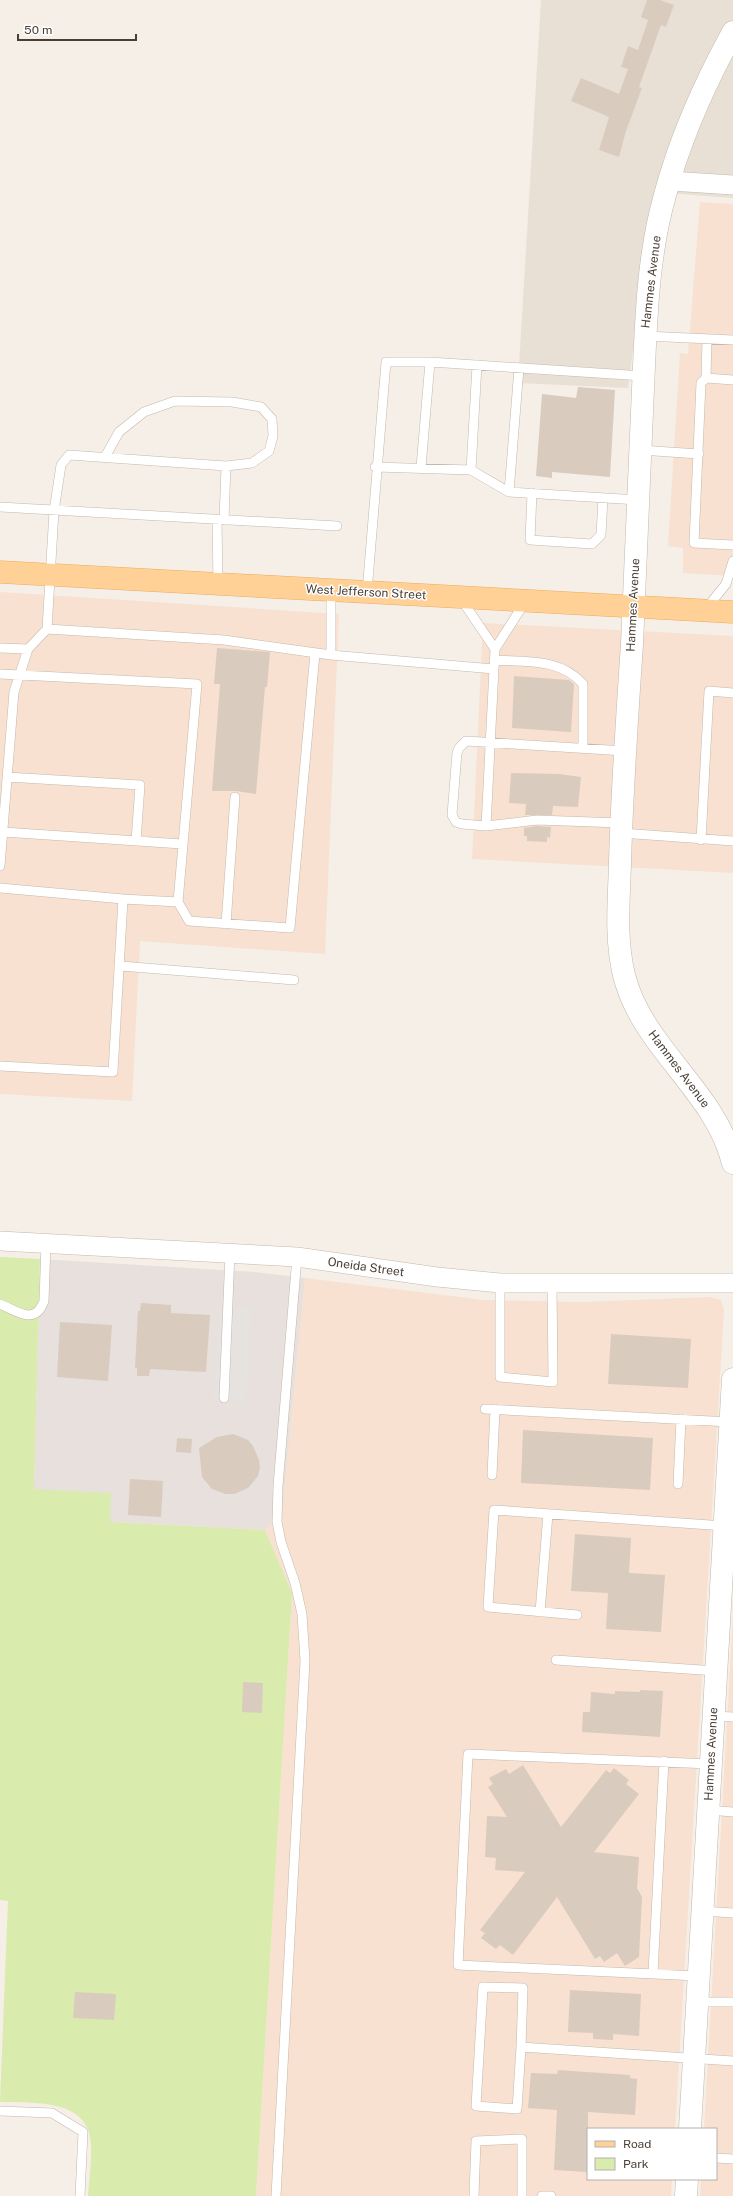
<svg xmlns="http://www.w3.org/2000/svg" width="733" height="2196" font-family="'Public Sans',sans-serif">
  <rect width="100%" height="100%" fill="#f5efe7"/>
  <path fill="#e9e0d5" d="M541 0H733V198L654 192 628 388 518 383Z"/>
  <path fill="#f8e1d1" d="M700 202 733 204V576L683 573V548L668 546 680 353 688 354Z
    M0 592 339 614 325 954 140 941 132 1101 0 1094Z
    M483 623 733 636V873L472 859Z
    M305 1278 484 1300 583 1302 710 1297 721 1300 724 1311 675 2129H588V2179H672L671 2196H256L292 1593 265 1530 282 1513Z
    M733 1614V2196H700L701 2179H716V2129H704Z"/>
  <path fill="#e7e0dc" d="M40 1259 255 1272 305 1278 282 1513 265 1530 110 1522 34 1489Z"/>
  <path fill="#d9ecad" d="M0 1257 40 1259 34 1489 111 1493 110 1522 265 1530 292 1593 256 2196H88C89 2179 92 2161 91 2144 89 2098 33 2103 0 2102L8 1901 0 1900Z"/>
  <path fill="#e6e2df" d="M219 1305 251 1307 246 1402 214 1400Z"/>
  <path fill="#dacbbf" d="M647 0H660L674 5 666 27 661 25 639 87 642 88 626 131 619 157 599 150 609 117 571 101 581 78 619 94 628 69 621 67 628 46 638 50 648 20 641 17Z
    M578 387 615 390 610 477 552 472V478L536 476 542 394 576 398Z
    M217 648 270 652 267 687H265L256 794 236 791H212L220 684H214Z
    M514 676 569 680 574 684 571 732 512 728Z
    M511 773 559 774 581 777 578 807 553 806 552 815H525L526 804 509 803Z
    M537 826 551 827 550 838 547 837V842L527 841V836H524V828Z
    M141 1303 171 1305V1313L210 1315 206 1372 150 1369 149 1376H137V1368H135L138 1311H140Z
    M60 1322 112 1325 108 1381 57 1377Z
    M611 1334 691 1339 688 1388 608 1384Z
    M523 1430 653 1438 650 1490 521 1483Z
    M233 1434 248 1440 253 1446 259 1460 260 1468 258 1476 248 1488 234 1494H226L212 1489 202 1477 199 1448 217 1437Z
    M177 1438 192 1439 191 1453 176 1452Z
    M130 1479 163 1481 161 1517 128 1515Z
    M575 1534 631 1538 629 1573 665 1575 661 1632 606 1629 608 1593 571 1591Z
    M243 1682 263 1683 262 1713 242 1712Z
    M640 1690 663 1691 660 1737 582 1732 583 1712H590L591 1692 615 1694V1691L640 1692Z
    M523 1765 561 1827 606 1770 610 1773 614 1768 629 1780 626 1784 639 1794 594 1852 639 1857 637 1888 642 1897 639 1957 625 1966 617 1953 604 1962 600 1956 595 1959 557 1897 513 1955 500 1945 496 1949 481 1938 485 1933 480 1930 525 1872 495 1870 496 1858 485 1857 487 1816 507 1817 488 1787 493 1784 489 1778 506 1769 509 1774Z
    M570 1990 641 1994 639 2036 613 2034V2040L593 2039V2033L568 2032Z
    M75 1992 116 1994 114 2020 73 2018Z
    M558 2070 630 2075V2078L637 2079 635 2115 588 2112V2172L554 2170 557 2110 528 2108 531 2073 557 2074Z"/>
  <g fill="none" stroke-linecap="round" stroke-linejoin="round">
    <defs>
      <path id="service" d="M645 336 733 340
        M707 339 706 378 701 383 694 543 733 545
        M706 378 733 380
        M640 450 699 454
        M105 457 119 432 144 412 175 401 232 402 261 407 272 419 273 436 269 451 252 463 226 466 69 455 61 465 54 511 47 629 224 640 331 655
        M375 467 471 470 509 492 638 500
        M421 467 430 362
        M471 470 477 365
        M509 492 519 368
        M532 493 530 540 592 544 601 535 603 498
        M0 507 337 526
        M217 520 218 584
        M224 520 226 466
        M331 590V655L494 669
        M367 592 386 362H430L643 376
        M461 599 495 649
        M705 610 726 584 733 561
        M0 648 28 649 47 629
        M494 660C527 662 560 658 583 684V748
        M0 674 197 684 178 902 189 921 290 928 315 653
        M7 777 140 785 136 841
        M621 823 537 820 486 826 462 824 456 822 452 815 457 753 459 748 466 741 625 751
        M486 826 495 649 525 602
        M3 832 182 844
        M621 833 733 841
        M701 840 709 691 733 693
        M0 866 14 692 28 649
        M0 888 123 899
        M226 924 235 797
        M121 966 294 980
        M0 1066 113 1072 123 899 178 902
        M500 1283V1377L553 1382 552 1284
        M0 1304C17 1311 35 1326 44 1301L46 1243
        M224 1398 230 1253
        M485 1409 730 1422
        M492 1475 495 1409
        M678 1484 681 1419
        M540 1612 548 1514
        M577 1615 488 1607 494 1510 725 1526
        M556 1660 716 1671
        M714 1716 733 1717
        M708 1810 733 1812
        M702 1911 733 1913
        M653 1973 664 1761
        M698 1976 458 1965 468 1754 711 1764
        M697 2002H733
        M521 2047 517 2109 476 2106 483 1987 523 1988 521 2047 733 2061
        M0 2111 52 2113 83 2132 80 2196
        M716 2158 733 2159
        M276 2196 305 1661 302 1614 295 1583 281 1542 277 1522 278 1486 297 1257
        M474 2196 476 2141 522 2139V2196
        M542 2196H551"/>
      <path id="minor" d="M670 181 733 185
        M0 1241 297 1257 437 1277 500 1283H733"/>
      <path id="tertiary" d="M733 32C705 83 680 139 665 195 647 258 646 325 643 389 639 474 636 559 632 644 627 717 622 790 620 863 619 900 615 938 624 975 642 1048 715 1090 733 1163
        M690 2129 733 1379
        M686 2196 687 2179"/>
      <path id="primary" d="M0 572 733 612"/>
    </defs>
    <use href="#service" stroke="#c4b8ac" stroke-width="10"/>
    <use href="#minor" stroke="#c4b8ac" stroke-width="20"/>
    <use href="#tertiary" stroke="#c4b8ac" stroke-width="23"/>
    <use href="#primary" stroke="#edab5d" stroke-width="23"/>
    <use href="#service" stroke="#fff" stroke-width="9"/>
    <use href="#minor" stroke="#fff" stroke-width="19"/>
    <use href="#tertiary" stroke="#fff" stroke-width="22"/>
    <use href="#primary" stroke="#ffd196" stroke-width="22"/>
  </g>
  <g text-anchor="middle" stroke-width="3" stroke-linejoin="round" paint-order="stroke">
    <g font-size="12" fill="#493e35" stroke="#fff">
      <text transform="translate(651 282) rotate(-83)" y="4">Hammes Avenue</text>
      <text transform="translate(366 592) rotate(3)" y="4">West Jefferson Street</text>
      <text transform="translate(633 605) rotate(-87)" y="4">Hammes Avenue</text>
      <text transform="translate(679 1069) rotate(53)" y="4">Hammes Avenue</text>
      <text transform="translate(366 1267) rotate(8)" y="4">Oneida Street</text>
      <text transform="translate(711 1754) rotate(-87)" y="4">Hammes Avenue</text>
    </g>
  </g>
  <rect x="587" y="2128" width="130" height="52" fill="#ffffff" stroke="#b6b2ae"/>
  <rect x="595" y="2141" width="20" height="6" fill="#ffd196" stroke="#b6b2ae"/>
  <text x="623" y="2148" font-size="12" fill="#493e35">Road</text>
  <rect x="595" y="2158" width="20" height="12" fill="#d9ecad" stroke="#b6b2ae"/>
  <text x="623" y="2168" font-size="12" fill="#493e35">Park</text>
  <path d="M18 34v6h118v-6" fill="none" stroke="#493e35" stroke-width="2"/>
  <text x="24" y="34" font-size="12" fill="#493e35" stroke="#ffffff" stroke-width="3" paint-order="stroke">50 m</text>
</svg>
